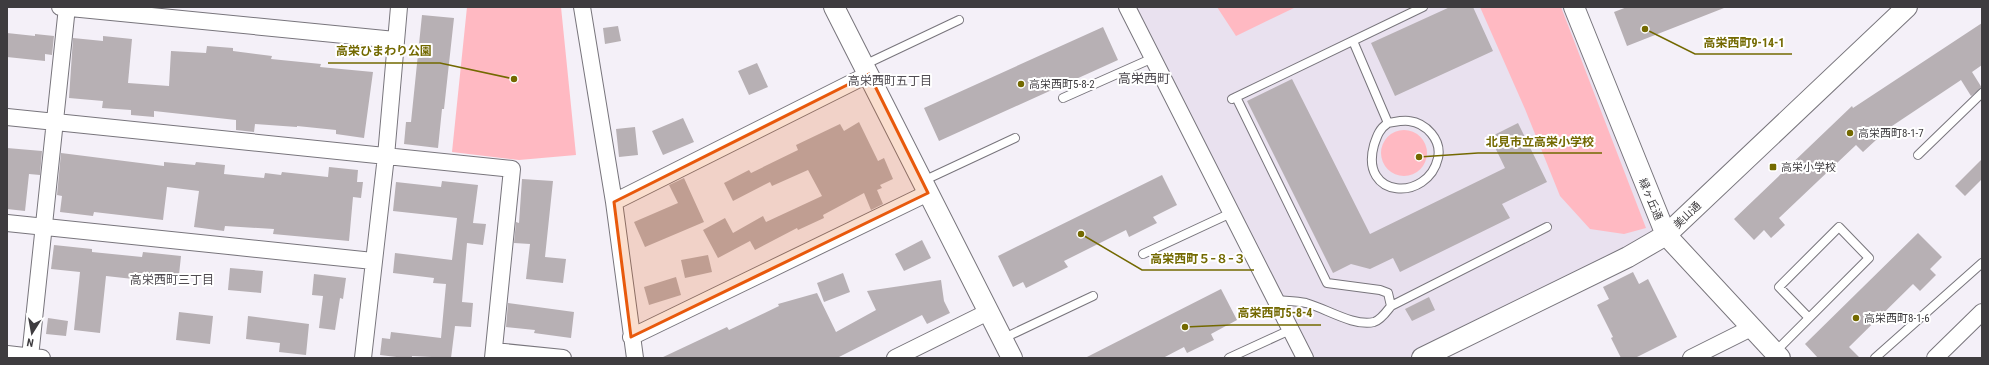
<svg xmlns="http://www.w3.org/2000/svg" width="1989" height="365" font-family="'Roboto Condensed','Noto Sans JP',sans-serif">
  <rect width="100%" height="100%" fill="#f4f0f8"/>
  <path fill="#e9e1ef" d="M1127 7H1574L1666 235 1422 358H1305Z"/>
  <path fill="#ffb9c2" d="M467 7H561L576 155 519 160 452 152Z
    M1217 7H1296L1236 36Z
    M1480 7H1561L1646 228 1624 234 1590 229 1560 196 1525 109Z
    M1381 153a23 23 0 1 1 46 0a23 23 0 1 1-46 0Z"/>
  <path fill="#b7b0b4" d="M1450 7H1473L1493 51 1395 96 1371 43Z
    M1627 7H1724V8L1627 46 1614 12Z
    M422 15 454 18 444 109H442L438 148 404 144 406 122H411Z
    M1982 23V65L1972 72 1982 88 1971 96 1961 80 1889 128 1863 152 1856 145 1779 218 1785 225 1771 238 1764 230 1754 240 1734 219 1852 106 1853 108Z
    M618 26 621 41 605 44 603 28Z
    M1103 27 1118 60 939 141 924 108Z
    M7 33 35 36V34L54 36 52 55 45 54V61L7 57Z
    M103 36 132 39 128 83 169 86 171 51 206 53 207 46 233 48V51L272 56 271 59 321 64 320 67 373 72 364 138 336 134V130L297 126V127L255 124 254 132 236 130V120L154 111V117L131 115V110L102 108 103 101 69 98 73 38 103 41Z
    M757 63 768 87 749 95 738 71Z
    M1292 79 1370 234 1505 168 1490 137 1518 123 1547 182 1502 204 1510 218 1400 272 1393 258 1370 269 1351 264 1333 273 1247 101Z
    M683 118 694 142 663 155 652 131Z
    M859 122 878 161 884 158 893 179 880 185 882 188 877 190 883 204 871 210 864 193 823 215 824 218 798 230 797 228 755 250 750 241 718 258 703 230 725 218 733 233 763 216 766 222 822 196 808 170 772 186 770 182 733 201 724 183 749 170 751 173 798 150 796 145 840 124 844 131Z
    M635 127 638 155 619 157 616 129Z
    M7 148 42 151 40 175 29 174 25 211 7 209Z
    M61 153 164 166V162L195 165 196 162 225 165 224 174 264 178 265 173 281 175 282 172 328 177 329 167 358 170 357 182H363L361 198 353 197 349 241 273 234 274 229 225 226 224 231 194 227 199 191 167 187 163 220 94 212 93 216 60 212 62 196 57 195Z
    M1982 159V179L1965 196 1955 186Z
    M1162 175 1177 205 1153 217 1157 223 1129 237 1126 230 1064 261 1068 267 1026 288 1023 282 1013 287 998 256Z
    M684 178 704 222 645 247 634 222 678 203 669 185Z
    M522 179 553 181 545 257 566 259 563 283 526 279 530 244 514 243 516 222 519 223Z
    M442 181 478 185 473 223 486 224 483 245 467 243 462 302 473 303 471 327 455 326 451 358 412 356V358H405L380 355 382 338 390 339 391 332 441 338 446 284 433 283 434 278 393 273 395 253 452 260 457 218 393 211 396 182 441 187Z
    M1918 233 1942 257 1930 269 1936 275 1920 291 1913 284 1849 347 1860 358H1818L1805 344Z
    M922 240 931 258 904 271 895 254Z
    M54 245 92 249V252L142 257 143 252 181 256 178 284 106 276 100 333 74 330 80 272 51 269Z
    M708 255 712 272 685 278 681 260Z
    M230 268 263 271 261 293 228 290Z
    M1633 272 1639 284 1648 279 1677 337 1635 358H1621L1611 338 1613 337 1597 305 1609 299 1603 287Z
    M843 273 850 292 824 302 817 283Z
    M314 274 346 278 343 299 340 298 335 330 319 328 323 296 312 295Z
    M676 277 681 295 649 305 644 287Z
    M941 280 944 301 950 313 927 324 922 315 837 358H661L727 327 729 330 779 306 778 304 817 293 836 332 876 310 867 291Z
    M1221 289 1237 320 1211 334 1214 340 1187 353 1184 347 1163 358H1085Z
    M1429 297 1435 310 1412 321 1405 309Z
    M508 303 574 312 571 338 534 333 535 330 506 327Z
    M179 312 213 316 210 344 176 340Z
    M248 316 309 324 306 355 279 352 280 343 246 339Z
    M48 318 68 321 66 336 46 334Z"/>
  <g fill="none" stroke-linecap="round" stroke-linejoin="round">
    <defs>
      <path id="service" d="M1353 41 1388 123C1395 122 1402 120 1409 121 1426 123 1442 140 1438 158 1428 202 1359 199 1374 145 1377 136 1379 129 1388 123
        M864 65 959 20
        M1236 97 1327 283 1380 290 1388 293 1391 306
        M1063 98 1153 58
        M1232 99 1423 7
        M1918 155 1982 93
        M923 181 1015 138
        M1143 254 1231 213
        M1275 300C1285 301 1297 301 1306 303 1325 308 1354 327 1374 322 1381 320 1387 311 1391 306L1547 227
        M1002 339 1093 296
        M1775 352 1869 258 1839 227 1779 287 1809 318
        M1229 358 1290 330
        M1875 358 1982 263"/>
      <path id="minor" d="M60 7 395 40
        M582 7 614 202 635 358
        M1127 7 1305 358
        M7 117 512 169 493 358
        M614 202 869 74
        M7 223 373 261
        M631 337 928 193
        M494 351 563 358
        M7 354 42 358
        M30 357 67 7
        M363 358 386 156 399 7
        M895 358 988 312
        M1691 358 1751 328
        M1935 358 1982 312"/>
      <path id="tertiary" d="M834 7 1012 358
        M1574 7 1666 235 1780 358
        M1422 358 1628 257 1666 235 1907 7"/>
    </defs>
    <use href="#service" stroke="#78757c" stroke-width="10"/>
    <use href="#minor" stroke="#78757c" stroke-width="18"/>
    <use href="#tertiary" stroke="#78757c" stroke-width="22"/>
    <use href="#service" stroke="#fff" stroke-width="8"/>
    <use href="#minor" stroke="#fff" stroke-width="16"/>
    <use href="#tertiary" stroke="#fff" stroke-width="20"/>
  </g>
  <path fill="#e8590c" fill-opacity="0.2" stroke="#e8590c" stroke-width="3" stroke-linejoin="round" d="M869 74 928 193 631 337 614 202Z"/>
  <g fill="#736900" stroke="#fff" stroke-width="1.5">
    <circle cx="1021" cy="84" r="4"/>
    <circle cx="1850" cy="133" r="4"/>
    <rect x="1769" y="163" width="8" height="8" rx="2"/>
    <circle cx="1856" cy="318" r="4"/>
  </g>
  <g text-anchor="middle" stroke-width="4" stroke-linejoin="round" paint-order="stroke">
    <g font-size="11" fill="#3e3c3f" stroke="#fff" text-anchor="start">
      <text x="1029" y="88">高栄西町5-8-2</text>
      <text x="1858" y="137">高栄西町8-1-7</text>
      <text x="1781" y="171">高栄小学校</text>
      <text x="1864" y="322">高栄西町8-1-6</text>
    </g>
    <g font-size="11" fill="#3e3c3f" stroke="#fff">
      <text transform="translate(1651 199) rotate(67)" y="4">緑ヶ丘通</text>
      <text transform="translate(1687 215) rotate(-44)" y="4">美山通</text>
    </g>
    <g font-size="12" fill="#4f4b51" stroke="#fff">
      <text x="890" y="85">高栄西町五丁目</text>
      <text x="172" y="284">高栄西町三丁目</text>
    </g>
    <g font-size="13" fill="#4f4b51" stroke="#fff">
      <text x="1144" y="83">高栄西町</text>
    </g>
  </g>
  <path fill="none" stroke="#736900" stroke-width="1.5" d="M1645 29L1695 54H1792M514 79L440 63H328M1419 157L1478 153H1602M1081 234L1142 270H1254M1185 327L1230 325H1321"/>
  <g fill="#736900" stroke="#fff" stroke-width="1.5">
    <circle cx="1645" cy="29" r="4"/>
    <circle cx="514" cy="79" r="4"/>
    <circle cx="1419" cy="157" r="4"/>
    <circle cx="1081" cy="234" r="4"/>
    <circle cx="1185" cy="327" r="4"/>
  </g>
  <g font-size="12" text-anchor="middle" font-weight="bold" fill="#736900" stroke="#fff" stroke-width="4" stroke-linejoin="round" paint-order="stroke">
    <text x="1744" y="47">高栄西町9-14-1</text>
    <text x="384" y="55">高栄ひまわり公園</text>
    <text x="1540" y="146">北見市立高栄小学校</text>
    <text x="1198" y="263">高栄西町５−８−３</text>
    <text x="1275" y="317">高栄西町5-8-4</text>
  </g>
  <rect width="1989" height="365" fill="none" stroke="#3e3c3f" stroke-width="16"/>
  <g transform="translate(32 333) rotate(191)" stroke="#ffffff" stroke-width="3" paint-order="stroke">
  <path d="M0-3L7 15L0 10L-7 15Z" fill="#3e3c3f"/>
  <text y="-6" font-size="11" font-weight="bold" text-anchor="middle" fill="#3e3c3f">N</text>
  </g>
</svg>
